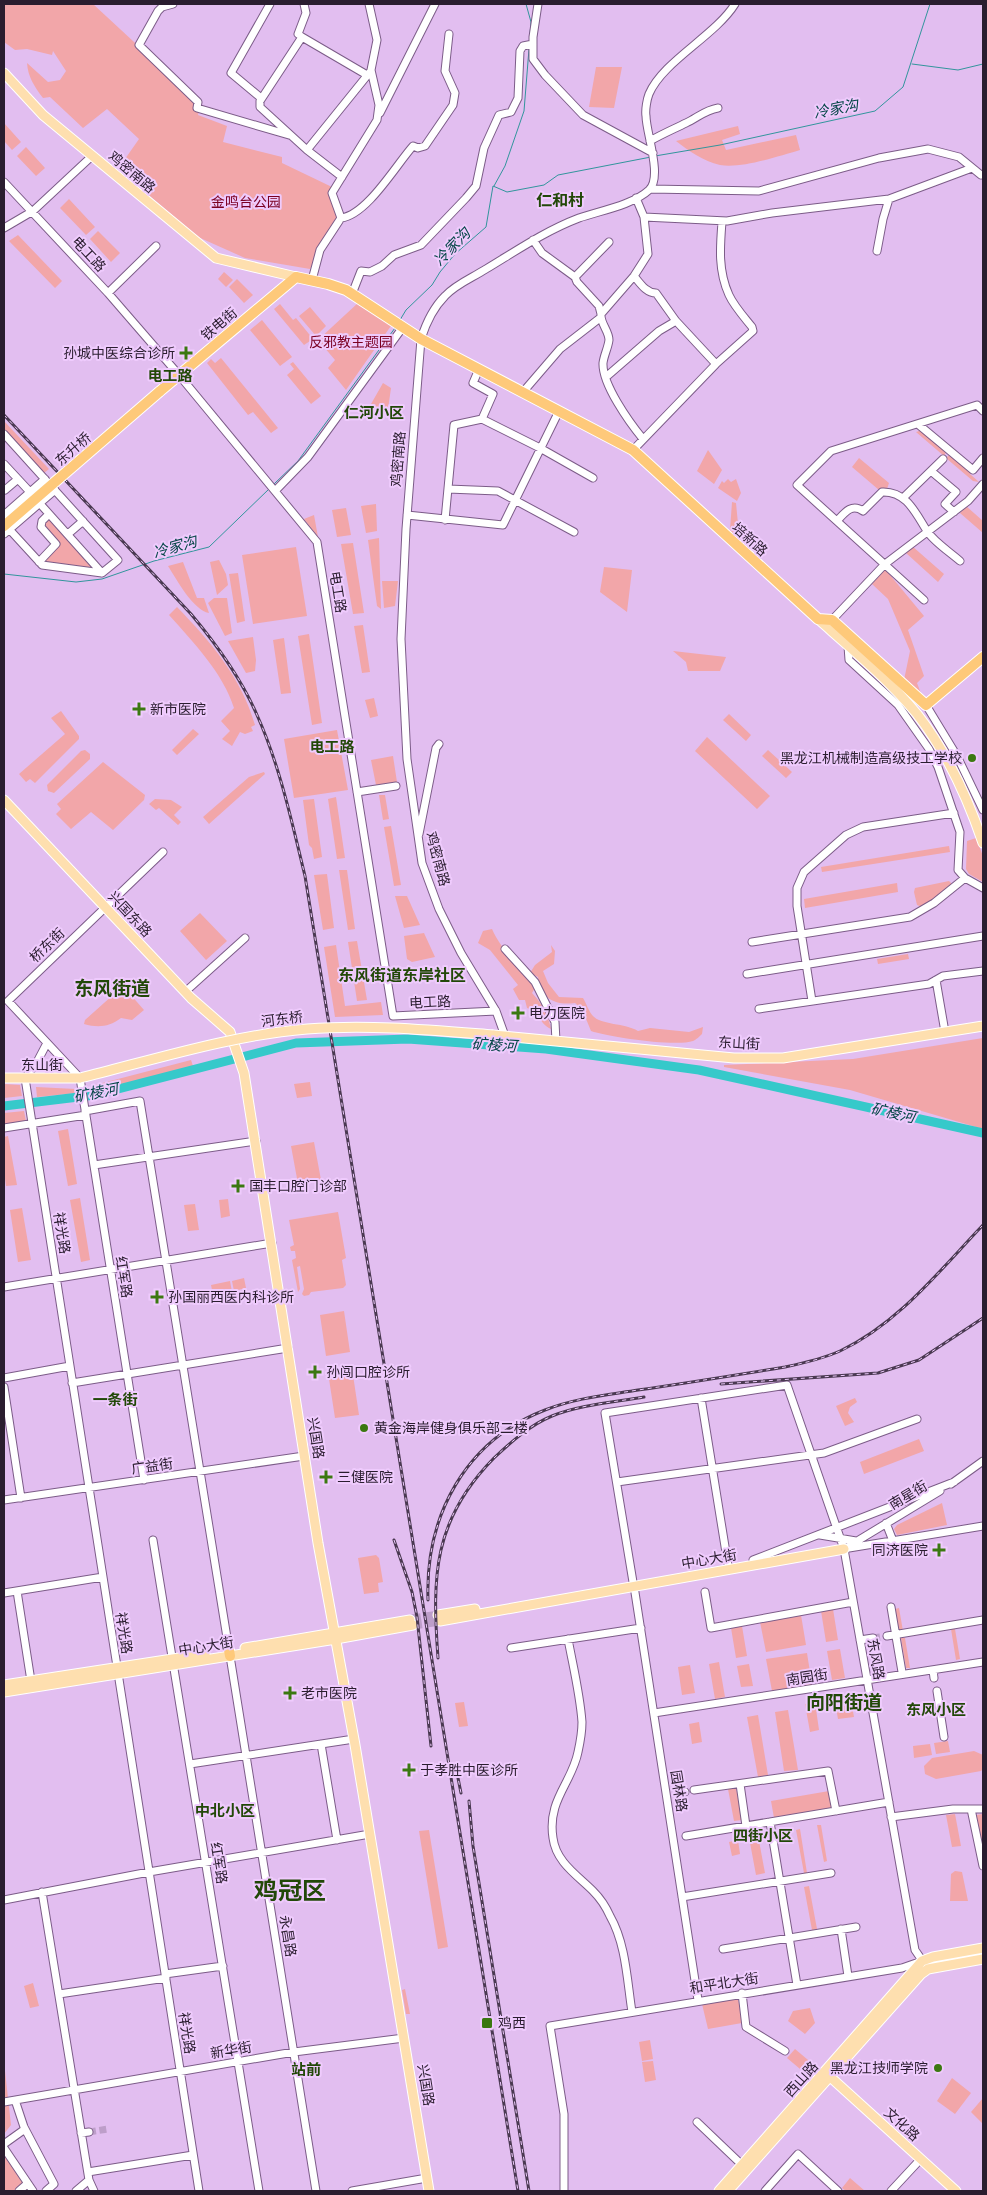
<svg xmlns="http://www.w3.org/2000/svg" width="987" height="2195" font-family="Helvetica,'Noto Sans SC',sans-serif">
  <rect width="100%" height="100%" fill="#e2bef0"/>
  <path fill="#f2a6a9" d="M4 4H93L201 104 198 115 227 126 223 142 282 157V163L332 187 338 218 310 269 245 258 198 237 118 169 139 139 107 109 83 128 50 97 43 98C34 86 28 77 27 63L48 82 60 80 66 71 53 51 52 55 27 49 15 50 4 42Z
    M596 67H622L614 108 589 107Z
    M4 123 21 142 12 150 4 141Z
    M738 126 740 134 722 140 726 150 796 135 800 150C779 156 741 169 720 165 703 161 689 151 676 141Z
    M26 147 45 168 36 176 17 156Z
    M69 199 95 227 86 235 60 208Z
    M98 231 120 253 111 262 90 239Z
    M18 235 62 281 55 288 9 241Z
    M224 272 233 280 226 287 218 279Z
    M237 279 253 295 244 303 229 287Z
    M359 302 393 323 346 390 328 368 335 360 318 340Z
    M280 304 293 320 296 318 313 339 304 345 274 309Z
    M310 307 326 326 316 336 299 316Z
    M262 320 292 357 280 366 250 330Z
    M221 358 278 428 271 433 253 412 248 415 207 363 211 359 215 363Z
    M293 362 321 396 311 404 287 375 294 369 290 364Z
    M383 383 391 388 387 416 371 404Z
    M4 421 49 469 44 473 4 430Z
    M922 430 947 451 944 456 916 432Z
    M708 450 722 470 714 484 697 471Z
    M951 453 972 471 970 474 979 482 973 481 946 458Z
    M859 458 889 483 887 489 879 490 852 467Z
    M728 479 731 482 736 479 741 493 737 501 718 488 722 481 724 483Z
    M732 502 736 503 739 534 736 536 730 530Z
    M376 504 377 531 366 533 361 506Z
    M966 506 983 521V533L960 513Z
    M346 508 351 535 337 537 332 510Z
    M314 515 318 537 304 519Z
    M49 519 96 570 41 562 57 545 42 525Z
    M379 538 381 609 377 606 368 540Z
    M353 543 364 613 353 614 341 544Z
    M912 546 944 574 938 582 906 553Z
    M296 547 307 616 253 624 242 555Z
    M219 560 226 574 228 585 217 595 210 562Z
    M183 562 197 598H204L209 613C193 610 177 580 168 566Z
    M604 567 632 570 627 612 600 592Z
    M885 569 924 616 908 630 924 676 917 683 922 696 904 680 910 651 888 599 872 584Z
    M238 573 245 621 237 623 229 574Z
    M382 581H398L395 606 384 608Z
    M214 598H227L232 633 225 636 208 603Z
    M177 607C211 642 241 677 255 725L251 727 253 731 245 734 240 732 232 746 222 739 230 731 221 721 234 708C223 673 194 643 169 615Z
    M363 625 370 672 362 673 354 626Z
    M309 634 322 723 312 725 298 636Z
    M253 637 256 660 255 671 246 673 228 641Z
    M284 638 291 693 281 694 273 640Z
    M673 651 726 657 720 671H688L686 662Z
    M374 698 378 716 370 718 365 700Z
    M61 711 79 736V739L35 783 30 779 26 782 19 774 65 734 51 718Z
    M729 714 751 735 746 741 723 720Z
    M193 729 199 734 177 755 172 750Z
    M337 730 348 790 294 798 284 739Z
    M707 737 770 796 757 809 695 751Z
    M85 750 90 754V759L54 793 48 791 47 785 81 751Z
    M768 750 792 772 786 778 762 756Z
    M393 756 397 782 376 785 371 760Z
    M103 762 145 795 144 800 113 830 91 812 71 829 56 814 61 809 57 804Z
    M264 772 265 774 209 824 203 817 249 777Z
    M379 795H385L389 819 383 820Z
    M336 797 345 858 337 859 328 799Z
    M155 799 171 800 182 807 174 815 181 822 178 825 159 808 156 810 149 804Z
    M314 799 322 857 314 859 312 848 309 845 303 800Z
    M391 826 401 885 394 886 384 827Z
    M976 838 983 856V882L969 874 966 869 967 841Z
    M949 846 950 852 822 872 821 867Z
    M339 870H347L355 929 348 930Z
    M327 874 334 928 323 930 314 875Z
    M949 881 952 884 951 887 922 907 917 905 914 892 915 888Z
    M897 883 898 892 805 908 804 899Z
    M395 896H407L420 925 404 928Z
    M200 913 227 941 206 960 180 931Z
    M492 929C503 954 523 966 535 988L532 993C542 1003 548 1015 551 1029 539 1024 542 1014 527 1008L525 1000H519L513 989 518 985 490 950 478 943 483 931Z
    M424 933 435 957 412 962 407 959 404 936Z
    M357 941 367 1000 357 1001 348 942Z
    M336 945 345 1006 381 1002 383 1015 335 1017 324 947Z
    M551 945 555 951 554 964 543 971 548 983 559 997 583 998C586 1003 589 1012 593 1016 601 1025 625 1023 638 1031L650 1028 689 1032 703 1027 702 1034C700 1036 696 1040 693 1041 676 1047 608 1037 591 1031L582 1009 575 1003C555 1006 540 998 538 977L530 973 535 965 552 952Z
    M908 954 909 959 878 964 877 959Z
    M123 986 144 1010 132 1020 121 1018C109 1027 98 1028 84 1024L85 1020Z
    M983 1038V1129L850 1090 724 1067V1065L853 1059Z
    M191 1060 193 1066 92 1092 91 1086Z
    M310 1082 312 1096 297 1098 294 1084Z
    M4 1084 20 1085 22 1096 4 1098Z
    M36 1087 76 1089 77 1093 37 1097Z
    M24 1111 26 1121 4 1124V1113Z
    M68 1129 77 1184 68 1186 58 1131Z
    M8 1136 17 1185 6 1186 4 1171V1137Z
    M314 1142 321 1180 298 1184 291 1146Z
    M80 1198 90 1260 81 1262 70 1200Z
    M228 1199 230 1216 221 1218 219 1200Z
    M195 1204 199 1230 188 1231 184 1205Z
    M22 1208 31 1260 18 1262 10 1210Z
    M338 1212 346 1258 342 1260 346 1285 343 1288 311 1292 309 1295 304 1296 302 1294 304 1289 300 1266 297 1267 300 1289 298 1292 292 1260 296 1258 295 1251H291L290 1247 294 1245 289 1220Z
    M244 1278 246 1288 234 1291 232 1281Z
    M230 1281 232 1292 213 1295 211 1285Z
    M344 1311 350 1352 326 1356 320 1315Z
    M353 1375 359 1415 335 1418 329 1379Z
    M855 1398 857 1402 850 1407 848 1413 854 1422 845 1426 836 1406Z
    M919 1439 924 1451 864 1474 860 1462Z
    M942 1503 947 1525 897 1535 894 1529 897 1525Z
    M376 1555 379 1558 383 1582 378 1583 379 1592 364 1594 358 1558Z
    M899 1608 903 1631 899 1632 895 1609Z
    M833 1609 838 1640 826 1642 821 1611Z
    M801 1615 806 1645 766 1652 760 1622Z
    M742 1626 747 1656 736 1658 731 1628Z
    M951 1629H955L960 1659 956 1660Z
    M901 1638H905L910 1668H906Z
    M840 1649 845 1678 832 1680 827 1651Z
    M807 1653 812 1685 772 1691 766 1659Z
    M719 1662 725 1697 715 1699 709 1664Z
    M749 1664 753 1686 741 1687 737 1666Z
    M690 1665 695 1693 682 1695 678 1667Z
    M851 1700 854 1717 838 1719 835 1702Z
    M464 1702 468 1726 459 1727 455 1703Z
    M815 1702 819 1730 810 1732 805 1704Z
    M788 1710 798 1770 784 1771 775 1712Z
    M758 1715 768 1775 758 1777 747 1717Z
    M699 1722 702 1742 692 1744 689 1724Z
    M948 1741 950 1752 936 1754 934 1743Z
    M930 1744 932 1755 914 1758 913 1746Z
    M974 1751 983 1755V1769L981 1771 936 1779 925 1774 924 1766 932 1758Z
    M736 1788 742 1820 734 1821 728 1789Z
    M829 1791 832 1808 774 1818 771 1801Z
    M955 1814 961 1846 952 1847 946 1815Z
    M983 1814V1851L976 1815Z
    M817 1825H821L827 1861 824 1862Z
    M800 1829 807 1873H804L796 1830Z
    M429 1830 448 1947 438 1949 419 1831Z
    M757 1830 765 1873 756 1875 748 1832Z
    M738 1840 740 1854 732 1856 729 1842Z
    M955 1871 962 1872 968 1901H950L951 1874Z
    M809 1886 817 1929 812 1930 804 1887Z
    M33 1983 39 2006 30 2008 24 1986Z
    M405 1989 410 2014H406L402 1990Z
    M738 1998 742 2023 708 2029 702 2004Z
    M810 2008 815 2023 805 2034 788 2021 793 2011Z
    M650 2040 653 2059 642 2061 639 2042Z
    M795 2049 814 2065 806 2074 787 2058Z
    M653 2061 656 2080 645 2082 642 2062Z
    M4 2062 11 2125 4 2134Z
    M952 2078 971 2093 955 2114 937 2101Z
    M983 2098V2124L971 2112Z
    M4 2153 25 2184 16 2191H4Z
    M850 2178 865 2191H846L842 2188Z"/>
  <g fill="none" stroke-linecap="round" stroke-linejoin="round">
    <path stroke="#32959c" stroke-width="1" d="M526 4 531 22 530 35
      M912 64 958 70 983 64
      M655 156 720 145 875 111 903 87 930 4
      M494 186 505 166 524 111 529 49
      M400 320 406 310 432 285 440 272 455 254 486 227 493 186 507 192 544 185 558 175 651 157
      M274 484 298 461 395 328
      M4 574 76 582 102 579 154 561 209 547 269 489"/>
    <path stroke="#36c9ca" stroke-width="9" d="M4 1106 95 1095 296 1043 408 1039 546 1049 699 1070 983 1133"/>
    <path stroke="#bd9ec9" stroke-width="7" stroke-dasharray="7 3.5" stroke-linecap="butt" d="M873 1638 887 1636
      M89 2132 108 2129"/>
    <path stroke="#bd9ec9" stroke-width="9" stroke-dasharray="9 4.5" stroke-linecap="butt" d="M412 1619 438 1615
      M413 1625 440 1621"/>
    <defs>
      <path id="minor" d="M173 4 162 7 158 11 139 45 198 102 197 108 289 135
        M538 4 533 37V59L545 75 583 115 653 153
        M302 37 298 34 306 13 304 4
        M261 98 231 73 270 4
        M380 113 435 4
        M650 141C662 134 674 129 686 123 697 118 705 110 718 108
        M307 150 370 72
        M342 177 307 150 260 107V101L302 37 367 75
        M4 182 108 293 179 375 317 542 393 1016 496 1011
        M651 189 759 191 879 158 928 149 959 157 981 175
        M636 198 644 217 727 221 772 213 889 199 972 168
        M341 218C367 215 396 165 413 146L418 148 425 146 453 105 455 93 445 71 449 34
        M4 228 33 211 92 156
        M533 240 542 253 575 277 577 282 599 306 601 314
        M877 251 883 219 889 199
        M634 276C640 283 646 293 656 293L676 321 716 364
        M575 277 609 242
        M312 280 320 250 341 218 332 193 377 120 379 105 371 70 377 40 369 4
        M108 293 156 246
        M352 294 361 271 370 272 382 266 394 255 421 245 466 198 476 186 484 148 499 115 511 112 518 98 520 51 523 46 533 44
        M479 369 473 383 493 394 482 419
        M606 377 659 331 676 321
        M523 392 560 349 600 318
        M919 425 973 470 983 458
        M4 434 118 560 102 573 42 565 9 529
        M643 439C629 422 602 384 603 363 604 355 608 348 609 340 609 331 600 323 601 314L634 276 648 254 644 217
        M633 450 716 364 753 331 752 327C744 317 734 306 729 295 718 271 720 247 722 222
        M4 464 30 492
        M931 471 956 492 945 504 954 512
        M4 489 5 490 18 479
        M448 489 498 491 574 532
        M275 491 308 457 403 327
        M903 498 943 459
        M42 506 102 573
        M4 515 45 479
        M407 515 503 525 559 411
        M445 520 454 425 482 419 540 448 593 478
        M837 521C845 512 852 503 863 511L882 492C907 491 916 514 927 531 934 542 950 552 960 561
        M4 534 55 490
        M68 534 83 521
        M39 562 56 544 41 527 42 521 49 514
        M924 600 797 485 831 451 977 405 983 411
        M832 620 885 564 968 501 983 484
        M848 646 849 660 898 705 929 749 938 767 960 832 958 870 965 878 983 888
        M926 705 957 756 983 810
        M357 792 396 786
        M419 834 436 748 439 744
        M752 942 910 917 934 903 965 878
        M505 949 535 982 555 1022 556 1041
        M747 974 983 936
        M936 980 945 1032
        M185 992 245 938
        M812 1001 797 906V888L804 872 846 835 863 827 954 813
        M759 1009 929 984 943 976 983 971
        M505 1036 496 1011 461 953 439 909 422 863 407 759 401 639 406 529 421 339C426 323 433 308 445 296 456 284 472 278 486 269 516 251 545 231 579 218 599 211 633 205 649 190 663 177 646 133 646 116 645 110 647 99 649 94 663 61 715 36 735 4
        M47 1043 37 1062 25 1078 199 2191
        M85 1111 140 1101 229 1650
        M4 1128 86 1115
        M94 1165 256 1141
        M4 1287 272 1243
        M4 1378 70 1366
        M72 1383 288 1348
        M4 1387 21 1498
        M701 1398 728 1565
        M144 1480 80 1078 8 1001 163 852
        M617 1482 824 1453 917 1419
        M951 1484 983 1461
        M4 1500 304 1456
        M886 1523 893 1541
        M820 1535 856 1541
        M153 1540 259 2191
        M849 1548 983 1526
        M844 1549 940 1491
        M753 1560 954 1482
        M633 1582 605 1413 787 1385 844 1549 915 1950 928 1969
        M634 1586 698 2000
        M17 1591 31 1681
        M705 1592 711 1628 853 1602
        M4 1593 103 1577
        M891 1607 902 1672
        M887 1636 983 1620
        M568 1639C573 1666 580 1694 582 1722 582 1731 580 1743 578 1752 572 1783 547 1800 553 1838 556 1862 577 1875 593 1891 600 1898 606 1907 610 1916 626 1944 627 1980 632 2012
        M860 1640 873 1638
        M511 1648 641 1628
        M230 1656 316 2191
        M933 1670 934 1678
        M937 1691 944 1737
        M654 1713 983 1662
        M321 1744 337 1840
        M190 1764 354 1739
        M740 1784 746 1826
        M694 1790 828 1771 836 1811
        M679 1793 685 1792
        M971 1809 983 1866
        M891 1817 953 1809H983
        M770 1822 797 1985
        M686 1836 889 1802
        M42 1892 89 2180 76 2191
        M682 1897 831 1873
        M4 1900 149 1872 370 1834
        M841 1929 848 1976
        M723 1949 856 1927
        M165 1974 223 1966
        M742 1993 746 2027 785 2051
        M59 1994 166 1978
        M15 2100 24 2127 54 2184 46 2191
        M4 2102 294 2052 404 2038
        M697 2122 742 2165
        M81 2133 89 2132
        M4 2144 25 2129
        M4 2148 33 2191
        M88 2172 193 2155
        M89 2180 94 2191
        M19 2191 27 2184
        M352 2191 427 2178
        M564 2191V2114L550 2026 902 1968 922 1961
        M765 2191 798 2154 838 2191
        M891 2191 917 2163"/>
      <path id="major" d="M4 73 43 115 216 258 296 277
        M818 619C852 649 888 679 917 714 946 751 968 799 983 843
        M4 800 191 998 230 1032 244 1073 318 1543 355 1745 429 2191
        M493 1035 734 1058H783L983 1026
        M4 1078H80
        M438 1615 475 1609
        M440 1621 844 1549
        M245 1648 410 1620
        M4 1685 205 1654
        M4 1692 336 1639 413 1625
        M827 2074 956 2191
        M719 2191 922 1961 933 1957 983 1948
        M728 2191 921 1974 928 1969 983 1959"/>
      <path id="highway" d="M159 392 296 277 328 284 346 290 421 339 633 450 818 619 832 620 926 705 983 657
        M229 1650 230 1656"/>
    </defs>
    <use href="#minor" stroke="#7c5c88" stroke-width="9"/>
    <use href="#major" stroke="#fff" stroke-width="11"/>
    <use href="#highway" stroke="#fff" stroke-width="12"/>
    <use href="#minor" stroke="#fff" stroke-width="7"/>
    <use href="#major" stroke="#fedfaf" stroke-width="9"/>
    <use href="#highway" stroke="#fec97a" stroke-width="10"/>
    <defs>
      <path id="rail" d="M4 415 191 614C217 645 241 678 257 715 280 766 292 823 305 876L518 2191
        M721 1384 878 1373 919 1360 983 1318
        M394 1540 412 1592 417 1617 431 1746
        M428 1600C425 1516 465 1441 545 1410 575 1398 607 1395 638 1390 687 1383 736 1375 785 1367 804 1363 822 1359 840 1351 898 1324 940 1270 983 1225
        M438 1658C432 1576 433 1520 494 1458 511 1442 530 1425 552 1416 578 1405 615 1402 644 1397
        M457 1773 461 1793
        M469 1801 473 1846 529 2191"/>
    </defs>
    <use href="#rail" stroke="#4a3951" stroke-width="3"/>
    <use href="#rail" stroke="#efcbfd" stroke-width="1" stroke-dasharray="4" stroke-linecap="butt"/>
    <defs>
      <path id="major-bridge" d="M80 1078C153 1060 232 1035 307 1029 368 1024 431 1030 493 1035"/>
      <path id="highway-bridge" d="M4 526 159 392"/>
    </defs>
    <use href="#major-bridge" stroke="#fff" stroke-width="11" stroke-linecap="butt"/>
    <use href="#highway-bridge" stroke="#fff" stroke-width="12" stroke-linecap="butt"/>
    <use href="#major-bridge" stroke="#fedfaf" stroke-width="9"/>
    <use href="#highway-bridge" stroke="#fec97a" stroke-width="10"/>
  </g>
  <g fill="#3b7811" stroke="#efcbfd" stroke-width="2">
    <path d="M183.5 345.5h5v5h5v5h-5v5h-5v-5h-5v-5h5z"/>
    <path d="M136.5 701.5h5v5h5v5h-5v5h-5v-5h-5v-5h5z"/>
    <circle cx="972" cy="758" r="5"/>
    <path d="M515.5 1005.5h5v5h5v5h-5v5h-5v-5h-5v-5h5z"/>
    <path d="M235.5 1178.5h5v5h5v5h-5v5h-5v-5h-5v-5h5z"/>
    <path d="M154.5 1289.5h5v5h5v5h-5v5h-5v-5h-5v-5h5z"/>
    <path d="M312.5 1364.5h5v5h5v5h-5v5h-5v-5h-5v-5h5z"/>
    <circle cx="364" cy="1428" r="5"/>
    <path d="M323.5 1469.5h5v5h5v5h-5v5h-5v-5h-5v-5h5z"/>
    <path d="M936.5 1542.5h5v5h5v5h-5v5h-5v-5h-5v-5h5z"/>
    <path d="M287.5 1685.5h5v5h5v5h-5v5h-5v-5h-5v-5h5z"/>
    <path d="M406.5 1762.5h5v5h5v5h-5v5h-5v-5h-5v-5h5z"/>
    <rect x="481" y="2017" width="12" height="12" rx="2.5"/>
    <circle cx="938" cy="2068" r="5"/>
  </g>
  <g text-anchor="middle" stroke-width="4" stroke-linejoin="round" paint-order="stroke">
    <g font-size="14" fill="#2a1d2f" stroke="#efcbfd">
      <text transform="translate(132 172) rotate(40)" y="5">鸡密南路</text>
      <text transform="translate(89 254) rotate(47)" y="5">电工路</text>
      <text transform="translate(219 324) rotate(-40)" y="5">铁电街</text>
      <text transform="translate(73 449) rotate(-41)" y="5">东升桥</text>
      <text transform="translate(398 459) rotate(-86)" y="5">鸡密南路</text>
      <text transform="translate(750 539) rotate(42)" y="5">培新路</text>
      <text transform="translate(338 592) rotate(81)" y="5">电工路</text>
      <text transform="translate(438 859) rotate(75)" y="5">鸡密南路</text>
      <text transform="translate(130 914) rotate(47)" y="5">兴国东路</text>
      <text transform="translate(47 945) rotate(-44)" y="5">桥东街</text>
      <text transform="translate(430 1002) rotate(-3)" y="5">电工路</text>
      <text transform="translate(282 1019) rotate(-7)" y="5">河东桥</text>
      <text transform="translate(739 1043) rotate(3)" y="5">东山街</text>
      <text x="42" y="1070">东山街</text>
      <text transform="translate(62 1233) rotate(81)" y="5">祥光路</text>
      <text transform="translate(124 1277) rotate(81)" y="5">红军路</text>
      <text transform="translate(316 1438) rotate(81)" y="5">兴国路</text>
      <text transform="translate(152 1466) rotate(-8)" y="5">广益街</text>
      <text transform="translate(908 1495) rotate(-31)" y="5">南星街</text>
      <text transform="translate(709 1559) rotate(-10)" y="5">中心大街</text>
      <text transform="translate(124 1633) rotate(81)" y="5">祥光路</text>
      <text transform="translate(206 1646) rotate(-9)" y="5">中心大街</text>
      <text transform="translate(876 1659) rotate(80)" y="5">东风路</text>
      <text transform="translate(807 1677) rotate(-9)" y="5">南园街</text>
      <text transform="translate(679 1791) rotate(81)" y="5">园林路</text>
      <text transform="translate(219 1863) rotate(81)" y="5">红军路</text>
      <text transform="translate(288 1936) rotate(81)" y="5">永昌路</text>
      <text transform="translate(724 1983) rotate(-9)" y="5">和平北大街</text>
      <text transform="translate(187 2033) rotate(81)" y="5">祥光路</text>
      <text transform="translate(231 2050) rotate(-10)" y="5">新华街</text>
      <text transform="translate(801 2079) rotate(-48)" y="5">西山路</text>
      <text transform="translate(426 2085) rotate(81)" y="5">兴国路</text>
      <text transform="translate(902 2124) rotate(42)" y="5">文化路</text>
    </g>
    <g font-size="14" fill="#7a0022" stroke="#efcbfd">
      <text x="246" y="207">金鸣台公园</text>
      <text x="351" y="347">反邪教主题园</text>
    </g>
    <g font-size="14" fill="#2a1d2f" stroke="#efcbfd" text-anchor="start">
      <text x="175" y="358" text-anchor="end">孙城中医综合诊所</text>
      <text x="150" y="714">新市医院</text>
      <text x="962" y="763" text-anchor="end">黑龙江机械制造高级技工学校</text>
      <text x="529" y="1018">电力医院</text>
      <text x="249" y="1191">国丰口腔门诊部</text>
      <text x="168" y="1302">孙国丽西医内科诊所</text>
      <text x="326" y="1377">孙闯口腔诊所</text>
      <text x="374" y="1433">黄金海岸健身俱乐部二楼</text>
      <text x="337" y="1482">三健医院</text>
      <text x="928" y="1555" text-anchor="end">同济医院</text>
      <text x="301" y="1698">老市医院</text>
      <text x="420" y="1775">于孝胜中医诊所</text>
      <text x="498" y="2028">鸡西</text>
      <text x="928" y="2073" text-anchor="end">黑龙江技师学院</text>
    </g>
    <g font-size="15" font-style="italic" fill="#054647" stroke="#efcbfd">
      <text transform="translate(836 109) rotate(-11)" y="5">冷家沟</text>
      <text transform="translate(452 247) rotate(-46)" y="5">冷家沟</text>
      <text transform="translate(175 547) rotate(-16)" y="5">冷家沟</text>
      <text transform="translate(494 1045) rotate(4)" y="5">矿棱河</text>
      <text transform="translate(96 1093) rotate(-11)" y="5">矿棱河</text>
      <text transform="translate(893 1113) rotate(12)" y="5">矿棱河</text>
    </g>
    <g font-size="15" font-weight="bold" fill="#224808" stroke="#efcbfd">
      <text x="170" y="381">电工路</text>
      <text x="374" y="418">仁河小区</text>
      <text x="332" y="752">电工路</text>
      <text x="115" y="1405">一条街</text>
      <text x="936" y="1715">东风小区</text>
      <text x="225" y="1816">中北小区</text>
      <text x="763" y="1841">四街小区</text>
      <text x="306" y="2075">站前</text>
    </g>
    <g font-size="16" font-weight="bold" fill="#224808" stroke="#efcbfd">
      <text x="560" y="206">仁和村</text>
      <text x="402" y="981">东风街道东岸社区</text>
    </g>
    <g font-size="19" font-weight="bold" fill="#224808" stroke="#efcbfd">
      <text x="112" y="995">东风街道</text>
      <text x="844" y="1709">向阳街道</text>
    </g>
    <g font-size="24" font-weight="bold" fill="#224808" stroke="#efcbfd">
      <text x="290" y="1899">鸡冠区</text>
    </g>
  </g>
  <rect width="987" height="2195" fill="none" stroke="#2a1d2f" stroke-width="10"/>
</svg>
